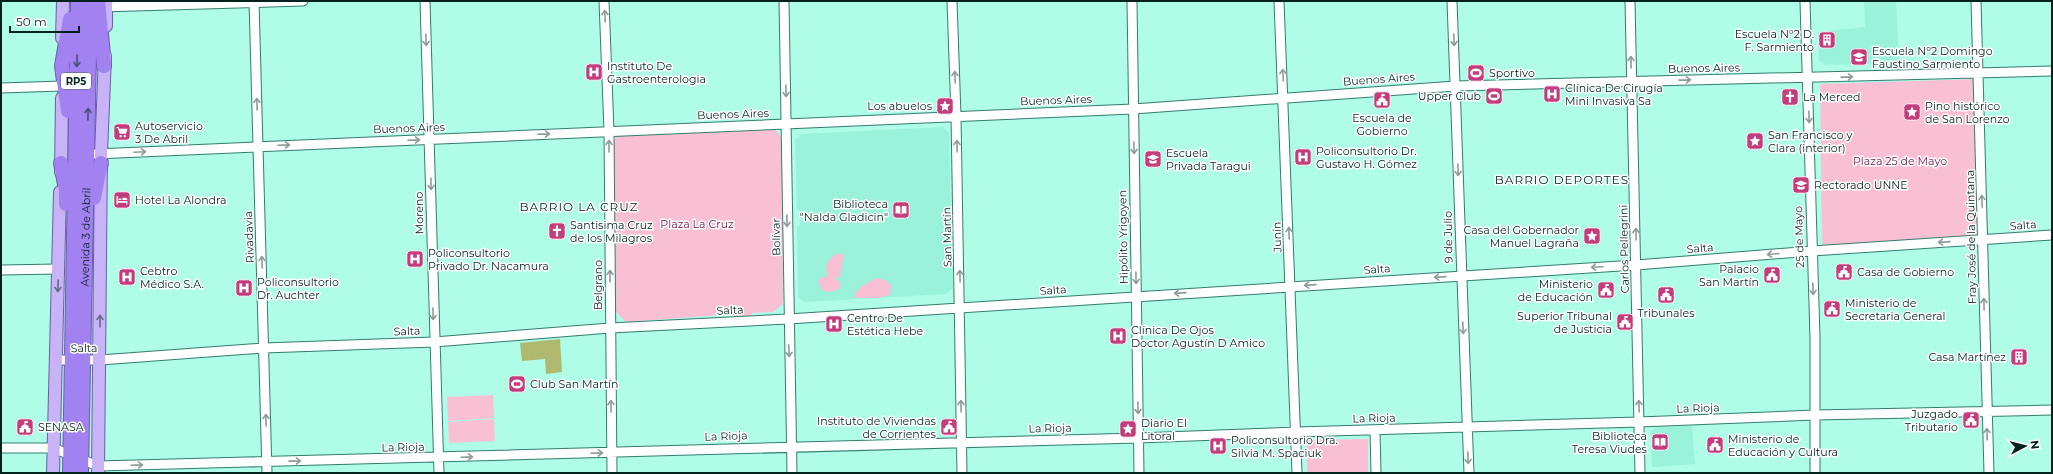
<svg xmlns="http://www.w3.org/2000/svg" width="2053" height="474" font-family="Montserrat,sans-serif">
  <rect width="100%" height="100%" fill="#affce7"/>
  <path fill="#9af2da" d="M1864 1H1896L1899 63 1824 65 1819 60 1818 32 1865 27Z
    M943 127 949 133 953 288 946 294 805 302 798 297 797 227 800 225V211L797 209 795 140 801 134Z
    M1692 426 1695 464 1652 467 1651 431 1656 427Z"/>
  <path fill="#f9c0d4" d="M1975 79 1981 237 1822 247 1820 84Z
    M774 128 782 138 783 304 773 312 752 313 751 317 736 318 733 314 626 322 613 309 610 144 620 133Z
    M836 254H844L840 277 834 278 839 281 841 287C835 292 829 293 822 290L818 281 820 278 828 276C824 267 827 260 836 254Z
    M877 278 885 280 891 285 890 295 878 298H855C854 288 869 282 877 278Z
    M493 395 494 418 448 421 447 397Z
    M494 419 495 441 449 443 448 422Z
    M1368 439V473H1307V440Z"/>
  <path fill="#afb96f" d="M560 339 562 372 546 374 545 359 522 361 520 343Z"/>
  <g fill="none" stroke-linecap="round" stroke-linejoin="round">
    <defs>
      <path id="minor" d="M254 1 267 473
        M425 1 439 473
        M604 1 609 131 612 473
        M784 1 792 473
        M952 1 956 116 962 473
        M1132 1 1139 473
        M1279 1 1297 473
        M1452 1 1469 473
        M1630 1 1640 473
        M1805 1 1815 338V473
        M1976 1 1989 473
        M100 7 303 1
        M1 88 62 86
        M95 154 1133 109 1456 86 2052 71
        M1 270 58 269
        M56 360H100L264 348 434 342 610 328 788 319 1636 265 1812 251 2052 235
        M1375 430 1376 473
        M1 448H53L98 466 1138 438 1297 432 1639 422 1815 415 2052 410"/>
      <path id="major" d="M106 26V1
        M62 38 63 1
        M61 172 62 98
        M53 473 60 192
        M98 473 101 154 105 56"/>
      <g id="highway">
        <path d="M98 1 104 66"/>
        <path d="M68 111 62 66 70 19"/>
        <path d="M61 163 66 190V204"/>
        <path d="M94 198 101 163"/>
        <path d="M70 473 78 1"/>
        <path id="s1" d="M81 473 90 1"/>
      </g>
    </defs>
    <use href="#minor" stroke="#317e6c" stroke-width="11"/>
    <use href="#major" stroke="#6a60a5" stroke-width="14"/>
    <use href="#highway" stroke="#6a60a5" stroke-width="16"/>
    <use href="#minor" stroke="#fff" stroke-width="9"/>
    <use href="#major" stroke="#c7b3f6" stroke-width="12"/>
    <use href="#highway" stroke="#a281f0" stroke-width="14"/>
  </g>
  <defs><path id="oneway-shaft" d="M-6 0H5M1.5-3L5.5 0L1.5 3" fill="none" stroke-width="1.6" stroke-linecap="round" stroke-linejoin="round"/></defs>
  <g stroke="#8d9c98">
    <use href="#oneway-shaft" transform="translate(605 16) rotate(-92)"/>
    <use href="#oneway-shaft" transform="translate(426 40) rotate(88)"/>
    <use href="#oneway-shaft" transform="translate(1454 40) rotate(88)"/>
    <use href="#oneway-shaft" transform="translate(1631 62) rotate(-91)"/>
    <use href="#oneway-shaft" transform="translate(1283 75) rotate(-93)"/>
    <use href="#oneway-shaft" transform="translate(955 77) rotate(-92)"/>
    <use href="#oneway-shaft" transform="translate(1847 77) rotate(-1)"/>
    <use href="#oneway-shaft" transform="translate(1685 80) rotate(-1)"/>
    <use href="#oneway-shaft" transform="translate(786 91) rotate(89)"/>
    <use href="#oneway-shaft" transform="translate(257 104) rotate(-92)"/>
    <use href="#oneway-shaft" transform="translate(1809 117) rotate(89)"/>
    <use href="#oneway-shaft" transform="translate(544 134) rotate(-2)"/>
    <use href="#oneway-shaft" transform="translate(414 140) rotate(-2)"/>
    <use href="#oneway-shaft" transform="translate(284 145) rotate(-2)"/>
    <use href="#oneway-shaft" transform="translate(609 146) rotate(-90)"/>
    <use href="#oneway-shaft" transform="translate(957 146) rotate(-91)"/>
    <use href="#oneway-shaft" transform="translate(1134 148) rotate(89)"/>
    <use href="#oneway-shaft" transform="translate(140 152) rotate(-3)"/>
    <use href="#oneway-shaft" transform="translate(1458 170) rotate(89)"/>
    <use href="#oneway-shaft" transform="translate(431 184) rotate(89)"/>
    <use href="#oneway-shaft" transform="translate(1982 201) rotate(-92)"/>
    <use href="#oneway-shaft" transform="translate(787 221) rotate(89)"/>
    <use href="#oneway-shaft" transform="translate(1289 233) rotate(-92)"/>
    <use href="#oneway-shaft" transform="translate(1636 234) rotate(-91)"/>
    <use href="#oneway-shaft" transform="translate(1944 242) rotate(176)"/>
    <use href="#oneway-shaft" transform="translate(1773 254) rotate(175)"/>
    <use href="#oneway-shaft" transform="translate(262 262) rotate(-92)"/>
    <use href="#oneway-shaft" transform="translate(1597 267) rotate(177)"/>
    <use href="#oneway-shaft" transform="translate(610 276) rotate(-90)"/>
    <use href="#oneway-shaft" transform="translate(960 276) rotate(-91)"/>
    <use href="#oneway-shaft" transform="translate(1440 277) rotate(176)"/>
    <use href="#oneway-shaft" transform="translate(1136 278) rotate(89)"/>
    <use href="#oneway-shaft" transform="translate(1310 285) rotate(176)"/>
    <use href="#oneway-shaft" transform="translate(1813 289) rotate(88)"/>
    <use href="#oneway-shaft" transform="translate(1180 293) rotate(176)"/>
    <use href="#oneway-shaft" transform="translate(1984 304) rotate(-91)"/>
    <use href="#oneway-shaft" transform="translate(433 314) rotate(89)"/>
    <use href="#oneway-shaft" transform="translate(1463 328) rotate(87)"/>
    <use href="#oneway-shaft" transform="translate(789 351) rotate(88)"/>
    <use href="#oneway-shaft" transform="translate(611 406) rotate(-91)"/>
    <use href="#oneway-shaft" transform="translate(961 406) rotate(-91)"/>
    <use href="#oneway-shaft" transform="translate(1639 406) rotate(-91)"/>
    <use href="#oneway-shaft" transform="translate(1138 408) rotate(89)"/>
    <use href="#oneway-shaft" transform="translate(266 420) rotate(-91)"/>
    <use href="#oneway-shaft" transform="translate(1987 434) rotate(-92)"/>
    <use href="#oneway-shaft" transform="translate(597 453) rotate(-2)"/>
    <use href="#oneway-shaft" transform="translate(467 457) rotate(-2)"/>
    <use href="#oneway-shaft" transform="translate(1468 458) rotate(88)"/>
    <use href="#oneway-shaft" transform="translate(295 461) rotate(-1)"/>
    <use href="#oneway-shaft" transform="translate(137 465) rotate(-2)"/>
  </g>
  <g stroke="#4a4d7b">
    <use href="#oneway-shaft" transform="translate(77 61) rotate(91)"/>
    <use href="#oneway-shaft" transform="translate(88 114) rotate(-89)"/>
  </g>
  <g stroke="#646a88">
    <use href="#oneway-shaft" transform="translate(58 286) rotate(92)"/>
    <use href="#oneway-shaft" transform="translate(100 321) rotate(-90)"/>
  </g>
  <defs>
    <symbol id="building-square" viewBox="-11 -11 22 22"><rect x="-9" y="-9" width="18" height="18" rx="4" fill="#c33c7c" stroke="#fff"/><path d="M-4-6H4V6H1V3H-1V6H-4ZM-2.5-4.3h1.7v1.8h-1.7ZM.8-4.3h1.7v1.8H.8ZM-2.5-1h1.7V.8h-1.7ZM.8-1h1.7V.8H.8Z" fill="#fff"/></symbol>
    <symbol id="school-square" viewBox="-11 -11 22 22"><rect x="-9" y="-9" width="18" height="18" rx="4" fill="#c33c7c" stroke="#fff"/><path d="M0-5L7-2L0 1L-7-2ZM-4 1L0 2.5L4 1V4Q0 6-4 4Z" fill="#fff"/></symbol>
    <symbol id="hospital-square" viewBox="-11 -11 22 22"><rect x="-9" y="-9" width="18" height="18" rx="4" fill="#c33c7c" stroke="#fff"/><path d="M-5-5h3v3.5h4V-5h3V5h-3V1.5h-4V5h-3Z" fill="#fff"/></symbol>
    <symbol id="stadium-square" viewBox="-11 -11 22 22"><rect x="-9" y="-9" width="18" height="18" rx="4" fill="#c33c7c" stroke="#fff"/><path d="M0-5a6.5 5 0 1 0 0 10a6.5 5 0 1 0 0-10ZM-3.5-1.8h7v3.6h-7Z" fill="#fff"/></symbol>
    <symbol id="church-square" viewBox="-11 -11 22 22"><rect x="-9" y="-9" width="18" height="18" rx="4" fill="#c33c7c" stroke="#fff"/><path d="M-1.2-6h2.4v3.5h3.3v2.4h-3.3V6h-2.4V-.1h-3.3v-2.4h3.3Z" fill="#fff"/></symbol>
    <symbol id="civic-square" viewBox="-11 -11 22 22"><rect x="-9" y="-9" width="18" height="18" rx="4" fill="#c33c7c" stroke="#fff"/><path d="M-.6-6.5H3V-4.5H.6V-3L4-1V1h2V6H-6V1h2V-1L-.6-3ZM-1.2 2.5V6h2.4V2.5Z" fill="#fff"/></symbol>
    <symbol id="sight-square" viewBox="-11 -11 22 22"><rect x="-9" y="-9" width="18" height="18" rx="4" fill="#c33c7c" stroke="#fff"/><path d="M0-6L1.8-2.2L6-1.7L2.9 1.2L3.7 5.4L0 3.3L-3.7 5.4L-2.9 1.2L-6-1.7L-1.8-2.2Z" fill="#fff"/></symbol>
    <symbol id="supermarket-square" viewBox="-11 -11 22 22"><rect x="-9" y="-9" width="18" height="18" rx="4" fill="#c33c7c" stroke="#fff"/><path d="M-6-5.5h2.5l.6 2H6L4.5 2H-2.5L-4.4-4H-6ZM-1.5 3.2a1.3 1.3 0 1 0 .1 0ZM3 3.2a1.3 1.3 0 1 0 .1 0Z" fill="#fff"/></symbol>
    <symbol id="university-square" viewBox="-11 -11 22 22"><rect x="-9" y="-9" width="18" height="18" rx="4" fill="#c33c7c" stroke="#fff"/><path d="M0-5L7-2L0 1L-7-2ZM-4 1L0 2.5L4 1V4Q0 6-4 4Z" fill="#fff"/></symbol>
    <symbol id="hotel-square" viewBox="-11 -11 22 22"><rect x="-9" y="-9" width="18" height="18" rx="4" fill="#c33c7c" stroke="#fff"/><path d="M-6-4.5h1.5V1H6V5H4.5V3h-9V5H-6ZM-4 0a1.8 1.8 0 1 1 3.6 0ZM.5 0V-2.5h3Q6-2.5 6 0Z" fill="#fff"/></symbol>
    <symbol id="library-square" viewBox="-11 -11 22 22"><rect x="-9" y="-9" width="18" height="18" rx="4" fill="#c33c7c" stroke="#fff"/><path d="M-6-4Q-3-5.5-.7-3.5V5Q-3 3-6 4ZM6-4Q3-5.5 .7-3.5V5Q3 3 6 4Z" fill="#fff"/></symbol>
  </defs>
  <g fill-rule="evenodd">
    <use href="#building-square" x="1817" y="30" width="20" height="20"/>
    <use href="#school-square" x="1849" y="47" width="20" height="20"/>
    <use href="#hospital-square" x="584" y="62" width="20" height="20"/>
    <use href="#stadium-square" x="1466" y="63" width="20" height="20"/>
    <use href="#hospital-square" x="1542" y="84" width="20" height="20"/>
    <use href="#stadium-square" x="1484" y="86" width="20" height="20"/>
    <use href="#church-square" x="1780" y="87" width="20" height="20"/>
    <use href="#civic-square" x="1372" y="90" width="20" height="20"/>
    <use href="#sight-square" x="935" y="96" width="20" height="20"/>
    <use href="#sight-square" x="1902" y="102" width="20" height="20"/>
    <use href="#supermarket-square" x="112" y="122" width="20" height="20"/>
    <use href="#sight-square" x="1745" y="131" width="20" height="20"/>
    <use href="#hospital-square" x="1293" y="147" width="20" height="20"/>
    <use href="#school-square" x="1143" y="149" width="20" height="20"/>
    <use href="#university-square" x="1791" y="175" width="20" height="20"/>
    <use href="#hotel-square" x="112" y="190" width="20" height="20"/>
    <use href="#library-square" x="891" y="200" width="20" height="20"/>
    <use href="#church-square" x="547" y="221" width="20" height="20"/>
    <use href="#sight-square" x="1582" y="226" width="20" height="20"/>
    <use href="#hospital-square" x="405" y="249" width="20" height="20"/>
    <use href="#civic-square" x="1834" y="262" width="20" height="20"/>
    <use href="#civic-square" x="1762" y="265" width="20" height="20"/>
    <use href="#hospital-square" x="117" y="267" width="20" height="20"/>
    <use href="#hospital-square" x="234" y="278" width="20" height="20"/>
    <use href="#civic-square" x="1596" y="280" width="20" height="20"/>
    <use href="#civic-square" x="1656" y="285" width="20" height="20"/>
    <use href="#civic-square" x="1822" y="299" width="20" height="20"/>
    <use href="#civic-square" x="1615" y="312" width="20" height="20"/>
    <use href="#hospital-square" x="824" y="314" width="20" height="20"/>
    <use href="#hospital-square" x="1108" y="326" width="20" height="20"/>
    <use href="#building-square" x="2009" y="347" width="20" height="20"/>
    <use href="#stadium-square" x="507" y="374" width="20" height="20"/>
    <use href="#civic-square" x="1961" y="410" width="20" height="20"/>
    <use href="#civic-square" x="15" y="417" width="20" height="20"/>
    <use href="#civic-square" x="939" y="417" width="20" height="20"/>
    <use href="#sight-square" x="1118" y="419" width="20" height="20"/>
    <use href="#library-square" x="1650" y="432" width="20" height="20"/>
    <use href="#civic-square" x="1705" y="435" width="20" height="20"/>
    <use href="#hospital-square" x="1208" y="436" width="20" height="20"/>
  </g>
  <g text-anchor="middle" stroke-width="3" stroke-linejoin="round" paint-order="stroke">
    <rect fill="#fff" stroke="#4e645f" stroke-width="1" x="61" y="73" width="30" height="16" rx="3"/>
    <g font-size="10" font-weight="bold" fill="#02221b">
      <text x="76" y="85">RP5</text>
    </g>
    <g font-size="11" fill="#02221b" stroke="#fff" text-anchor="start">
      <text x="1814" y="38" text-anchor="end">Escuela Nº2 D.<tspan x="1814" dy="13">F. Sarmiento</tspan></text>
      <text x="1872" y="55">Escuela Nº2 Domingo<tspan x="1872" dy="13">Faustino Sarmiento</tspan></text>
      <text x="607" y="70">Instituto De<tspan x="607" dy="13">Gastroenterologia</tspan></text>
      <text x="1489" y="77">Sportivo</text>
      <text x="1565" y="92">Clínica De Cirugía<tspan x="1565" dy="13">Mini Invasiva Sa</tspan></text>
      <text x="1481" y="100" text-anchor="end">Upper Club</text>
      <text x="1803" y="101">La Merced</text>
      <text x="932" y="110" text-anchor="end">Los abuelos</text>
      <text x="1925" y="110">Pino histórico<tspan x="1925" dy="13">de San Lorenzo</tspan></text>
      <text x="1382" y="122" text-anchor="middle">Escuela de<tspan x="1382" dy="13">Gobierno</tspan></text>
      <text x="135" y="130">Autoservicio<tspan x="135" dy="13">3 De Abril</tspan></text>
      <text x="1768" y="139">San Francisco y<tspan x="1768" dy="13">Clara (interior)</tspan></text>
      <text x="1316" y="155">Policonsultorio Dr.<tspan x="1316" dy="13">Gustavo H. Gómez</tspan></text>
      <text x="1166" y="157">Escuela<tspan x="1166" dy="13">Privada Taragui</tspan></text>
      <text x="1814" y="189">Rectorado UNNE</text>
      <text x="135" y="204">Hotel La Alondra</text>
      <text x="888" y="208" text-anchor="end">Biblioteca<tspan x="888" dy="13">"Nalda Gladicin"</tspan></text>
      <text x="570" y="229">Santisima Cruz<tspan x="570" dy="13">de los Milagros</tspan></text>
      <text x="1579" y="234" text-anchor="end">Casa del Gobernador<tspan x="1579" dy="13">Manuel Lagraña</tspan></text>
      <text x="428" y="257">Policonsultorio<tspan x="428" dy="13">Privado Dr. Nacamura</tspan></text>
      <text x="1759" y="273" text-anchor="end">Palacio<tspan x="1759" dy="13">San Martín</tspan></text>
      <text x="140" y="275">Cebtro<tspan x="140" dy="13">Médico S.A.</tspan></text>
      <text x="1857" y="276">Casa de Gobierno</text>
      <text x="257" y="286">Policonsultorio<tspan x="257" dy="13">Dr. Auchter</tspan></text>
      <text x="1593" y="288" text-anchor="end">Ministerio<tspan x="1593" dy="13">de Educación</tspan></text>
      <text x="1845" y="307">Ministerio de<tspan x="1845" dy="13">Secretaria General</tspan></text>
      <text x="1666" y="317" text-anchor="middle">Tribunales</text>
      <text x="1612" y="320" text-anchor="end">Superior Tribunal<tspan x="1612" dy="13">de Justicia</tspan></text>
      <text x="847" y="322">Centro De<tspan x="847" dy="13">Estética Hebe</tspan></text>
      <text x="1131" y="334">Clínica De Ojos<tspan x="1131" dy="13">Doctor Agustín D Amico</tspan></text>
      <text x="2006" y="361" text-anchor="end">Casa Martínez</text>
      <text x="530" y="388">Club San Martín</text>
      <text x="1958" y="418" text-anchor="end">Juzgado<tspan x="1958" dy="13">Tributario</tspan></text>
      <text x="936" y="425" text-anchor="end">Instituto de Viviendas<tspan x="936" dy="13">de Corrientes</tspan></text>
      <text x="1141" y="427">Diario El<tspan x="1141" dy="13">Litoral</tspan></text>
      <text x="38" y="431">SENASA</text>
      <text x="1647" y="440" text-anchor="end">Biblioteca<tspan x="1647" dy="13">Teresa Viudes</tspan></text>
      <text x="1728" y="443">Ministerio de<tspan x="1728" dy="13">Educación y Cultura</tspan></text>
      <text x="1231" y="444">Policonsultorio Dra.<tspan x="1231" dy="13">Silvia M. Spaciuk</tspan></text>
    </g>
    <g font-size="11" fill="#02221b" stroke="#fff">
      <text transform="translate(1704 68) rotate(-1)" y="4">Buenos Aires</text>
      <text transform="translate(1379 79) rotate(-4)" y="4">Buenos Aires</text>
      <text transform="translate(1056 100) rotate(-2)" y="4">Buenos Aires</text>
      <text transform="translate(733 114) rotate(-2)" y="4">Buenos Aires</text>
      <text transform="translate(409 128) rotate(-2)" y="4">Buenos Aires</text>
      <text transform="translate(419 213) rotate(-91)" y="4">Moreno</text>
      <text transform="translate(2023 225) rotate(-4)" y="4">Salta</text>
      <text dy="4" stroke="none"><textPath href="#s1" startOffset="236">Avenida 3 de Abril</textPath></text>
      <text transform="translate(249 237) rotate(-92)" y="4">Rivadavia</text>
      <text transform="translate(776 237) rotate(-91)" y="4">Bolívar</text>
      <text transform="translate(947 237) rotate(-91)" y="4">San Martín</text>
      <text transform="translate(1123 237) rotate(-91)" y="4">Hipólito Yrigoyen</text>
      <text transform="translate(1277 237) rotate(-92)" y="4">Junín</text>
      <text transform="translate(1448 237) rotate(-91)" y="4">9 de Julio</text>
      <text transform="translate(1799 237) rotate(-92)" y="4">25 de Mayo</text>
      <text transform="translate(1971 237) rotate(-91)" y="4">Fray José de la Quintana</text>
      <text transform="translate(1700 248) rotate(-5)" y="4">Salta</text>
      <text transform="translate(1624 249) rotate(-91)" y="4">Carlos Pellegrini</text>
      <text transform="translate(1377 269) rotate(-4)" y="4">Salta</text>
      <text transform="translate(598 285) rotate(-90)" y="4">Belgrano</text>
      <text transform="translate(1053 290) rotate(-4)" y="4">Salta</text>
      <text transform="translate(730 310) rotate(-3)" y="4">Salta</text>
      <text transform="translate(407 331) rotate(-2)" y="4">Salta</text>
      <text transform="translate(84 348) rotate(-1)" y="4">Salta</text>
      <text transform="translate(1698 408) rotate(-2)" y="4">La Rioja</text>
      <text transform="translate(1374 418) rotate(-1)" y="4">La Rioja</text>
      <text transform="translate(1050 428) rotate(-1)" y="4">La Rioja</text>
      <text transform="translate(726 436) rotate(-2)" y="4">La Rioja</text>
      <text transform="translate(403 447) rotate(-1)" y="4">La Rioja</text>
    </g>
    <g font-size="11" fill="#6e1541" stroke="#fff">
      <text x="1900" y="165">Plaza 25 de Mayo</text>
      <text x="697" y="228">Plaza La Cruz</text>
    </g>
    <g font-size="12" letter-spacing="1" fill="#02221b" stroke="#fff">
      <text x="1562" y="184">BARRIO DEPORTES</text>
      <text x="579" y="211">BARRIO LA CRUZ</text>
    </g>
  </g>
  <rect width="2053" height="474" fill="none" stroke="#02221b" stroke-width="4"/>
  <g transform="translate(2025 446) rotate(83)" stroke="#ffffff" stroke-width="3" paint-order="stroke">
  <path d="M0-3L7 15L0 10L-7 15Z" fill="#02221b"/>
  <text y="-6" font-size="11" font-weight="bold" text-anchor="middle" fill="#02221b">N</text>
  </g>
  <path d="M10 26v6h69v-6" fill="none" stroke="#02221b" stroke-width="2"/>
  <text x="16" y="26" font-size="12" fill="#02221b" stroke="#ffffff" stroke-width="3" paint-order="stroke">50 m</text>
</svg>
